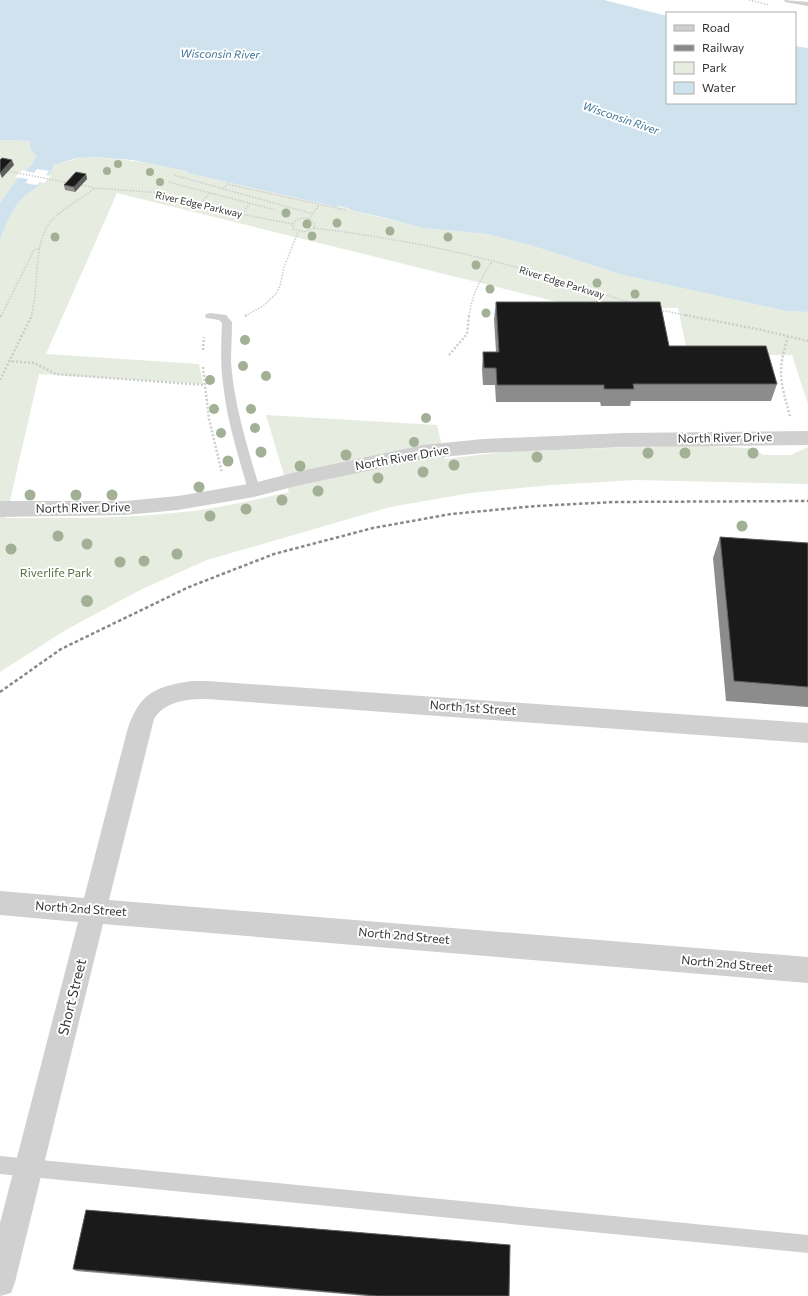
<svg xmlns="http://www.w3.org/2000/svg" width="808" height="1296" font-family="Commissioner,sans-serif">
  <rect width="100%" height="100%" fill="#fff"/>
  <path fill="#e6ecdf" d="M0 140 31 141 32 150 36 156 33 163 17 179 0 203Z
    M83 157C119 158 153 163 187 171V173L323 204 351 209 350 210 423 228 487 234 533 246 623 275 786 311 808 312V404L792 355 688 356 678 308 578 307 117 193 46 354 199 364 203 384 39 374 6 518C61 518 118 519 173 513 212 510 251 501 289 492L266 415 437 425 445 459 504 452 692 445 749 448 764 455H791L808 447V484L636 480 551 485 471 493 390 507 207 560 140 590 64 631 0 672V240C5 227 10 214 18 203 29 190 49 182 54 165Z"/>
  <path fill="#cfe2ee" d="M0 0H604L667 16V103H795V46L808 48V312L786 311 623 275 533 246 487 234 423 228 377 216 350 210 351 209 339 206 337 207 187 173V171L132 160 93 157 77 158 54 165C49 182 29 190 18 203 10 214 5 227 0 240V203L17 179 33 163 36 156 30 148V141L0 140Z"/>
  <path fill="#fff" d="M37 169 49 171 46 175 51 176 44 183 40 182 37 185 30 184 26 183 28 179 15 177 22 170 34 173Z"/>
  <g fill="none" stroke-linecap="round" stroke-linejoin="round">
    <path stroke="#cdcdcd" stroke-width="1.5" stroke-dasharray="1.5 1.5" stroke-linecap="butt" d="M749 0 769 5
      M8 171 69 183
      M174 175 313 214
      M168 182 276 210
      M82 185 95 188 162 193 245 215 293 224
      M223 189 227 184 345 210
      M201 203 210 193
      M242 214 250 203
      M303 218 309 219 315 224 314 228 304 232 293 229C293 221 296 220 303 218Z
      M309 219 319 205
      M314 228C378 236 442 247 504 264 547 275 589 290 632 303
      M660 310 690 316
      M1 316 34 250 40 248
      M31 316C40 287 32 243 51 221 63 208 81 199 95 188
      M245 316 263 306 276 294 280 286 284 267 298 232
      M469 316C472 295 480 279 492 262"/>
    <path stroke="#cdcdcd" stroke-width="2.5" stroke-dasharray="2 2" stroke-linecap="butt" d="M685 315 762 330 808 341
      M245 316 247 315
      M0 317 1 315
      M788 336C777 373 780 380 790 416
      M203 350 204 337
      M449 355 467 334 469 315
      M8 361 34 363 56 374 204 385
      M203 367 209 419 222 473
      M0 380 32 315"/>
    <path fill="#d0d0d0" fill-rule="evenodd" d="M784 0 808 2V6L785 2Z
      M210 313 226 315 232 322C232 335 231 349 231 362 234 406 248 448 260 490L258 493 254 494 250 493 248 490C239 457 228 425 224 391 220 368 221 346 222 323L219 320 206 318 205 316 206 314Z
      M0 1156 808 1235V1253L0 1174Z"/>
    <path fill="#d0d0d0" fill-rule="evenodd" d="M808 431V445L624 447 483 453 423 459 296 486 254 497 178 510 125 515 0 517V501H125L178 496 254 483 296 472 423 445 483 439 624 433Z
      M191 681H207L808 723V743L207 699C187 699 165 701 154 719L109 900 808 957V983L103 924 15 1282 11 1293 0 1296V1223L78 922 0 915V891L84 898 127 731C139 694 153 687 191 681Z"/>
    <path stroke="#888" stroke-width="2.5" stroke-dasharray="3.5 2.5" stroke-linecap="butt" d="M0 692 61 649 189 587 274 554 373 528 451 514 536 506 614 502 808 501"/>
  </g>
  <g fill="#a2b095">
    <circle cx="118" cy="164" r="4"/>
    <circle cx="107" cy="171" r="4"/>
    <circle cx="150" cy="172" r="4"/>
    <circle cx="160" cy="182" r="4"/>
    <circle cx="286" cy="213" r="4.5"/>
    <circle cx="337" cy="223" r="4.5"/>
    <circle cx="307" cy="224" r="4.5"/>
    <circle cx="390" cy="231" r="4.5"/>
    <circle cx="312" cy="236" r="4.5"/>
    <circle cx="55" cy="237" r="4.5"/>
    <circle cx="448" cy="237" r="4.5"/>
    <circle cx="476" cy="265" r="4.5"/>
    <circle cx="597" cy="283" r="4.5"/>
    <circle cx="490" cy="289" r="4.5"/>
    <circle cx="635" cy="294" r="4.5"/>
    <circle cx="486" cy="313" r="4.5"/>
    <circle cx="245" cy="340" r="5"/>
    <circle cx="243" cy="366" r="5"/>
    <circle cx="266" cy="376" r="5"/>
    <circle cx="210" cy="380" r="5"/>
    <circle cx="214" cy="409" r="5"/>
    <circle cx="251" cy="409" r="5"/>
    <circle cx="426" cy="418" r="5"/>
    <circle cx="255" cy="428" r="5"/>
    <circle cx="221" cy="433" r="5"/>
    <circle cx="414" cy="442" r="5"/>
    <circle cx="261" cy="452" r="5.5"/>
    <circle cx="648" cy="453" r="5.5"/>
    <circle cx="685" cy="453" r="5.5"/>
    <circle cx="753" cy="453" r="5.5"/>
    <circle cx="346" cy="455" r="5.5"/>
    <circle cx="537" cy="457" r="5.5"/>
    <circle cx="228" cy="461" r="5.5"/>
    <circle cx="454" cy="465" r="5.5"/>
    <circle cx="300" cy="466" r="5.5"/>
    <circle cx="423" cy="472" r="5.5"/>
    <circle cx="378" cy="478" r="5.5"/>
    <circle cx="199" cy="487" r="5.5"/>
    <circle cx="318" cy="491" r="5.5"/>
    <circle cx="30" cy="495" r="5.5"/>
    <circle cx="76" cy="495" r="5.5"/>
    <circle cx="112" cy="495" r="5.5"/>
    <circle cx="282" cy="500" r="5.5"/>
    <circle cx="246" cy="509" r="5.5"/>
    <circle cx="210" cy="516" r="5.5"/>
    <circle cx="742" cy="526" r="5.5"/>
    <circle cx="58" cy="536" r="5.5"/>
    <circle cx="87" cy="544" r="5.5"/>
    <circle cx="11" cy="549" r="5.5"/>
    <circle cx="177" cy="554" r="5.5"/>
    <circle cx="144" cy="561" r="5.5"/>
    <circle cx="120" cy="562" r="5.5"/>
    <circle cx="87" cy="601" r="6"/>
  </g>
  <path fill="#8c8c8c" d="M86 174 87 179 75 192 65 190 64 185Z
    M496 302 669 346 777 384 771 401H631L630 406H601L600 402H496L495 385H483L482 369 483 352H496L494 319Z
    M720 537 808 543V707L726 701 713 558Z
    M73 1269 509 1296H366L76 1271Z"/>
  <path fill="#5f5f5f" d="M12 160 14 165 2 178 0 173Z
    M86 174 87 179 75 192 74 187Z"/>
  <path fill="#1a1a1a" stroke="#5f5f5f" d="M2 158 12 160 0 173V160Z
    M76 172 86 174 74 187 64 185Z
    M496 302H660L669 346H766L777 384H633L634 389H604V385H497L496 368H484L483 352H499Z
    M720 537 808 543V687L734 681Z
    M86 1210 510 1245 509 1296H378L73 1269Z"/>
  <g text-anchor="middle" stroke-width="4" stroke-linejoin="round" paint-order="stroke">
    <g font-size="10" fill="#333" stroke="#fff">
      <text transform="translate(199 204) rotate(13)" y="4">River Edge Parkway</text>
      <text transform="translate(562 282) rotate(17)" y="4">River Edge Parkway</text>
    </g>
    <g font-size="11" font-style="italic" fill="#3f7597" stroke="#fff">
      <text transform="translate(220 54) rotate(1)" y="4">Wisconsin River</text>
      <text transform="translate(621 118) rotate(19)" y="4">Wisconsin River</text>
    </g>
    <g font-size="12" fill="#333" stroke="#fff">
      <text transform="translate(725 438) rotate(-1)" y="4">North River Drive</text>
      <text transform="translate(402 458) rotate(-10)" y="4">North River Drive</text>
      <text transform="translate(83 508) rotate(-1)" y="4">North River Drive</text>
      <text transform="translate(473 708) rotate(4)" y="4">North 1st Street</text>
      <text transform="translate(81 909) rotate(4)" y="4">North 2nd Street</text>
      <text transform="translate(404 936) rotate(5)" y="4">North 2nd Street</text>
      <text transform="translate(727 964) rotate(5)" y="4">North 2nd Street</text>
    </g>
    <g font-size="12" fill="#56703f" stroke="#fff">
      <text x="56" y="577">Riverlife Park</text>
    </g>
    <g font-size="14" fill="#333" stroke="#fff">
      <text transform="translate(72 997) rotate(-76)" y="5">Short Street</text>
    </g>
  </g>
  <rect x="666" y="12" width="130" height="92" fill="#ffffff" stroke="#adadad"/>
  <rect x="674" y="25" width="20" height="6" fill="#d0d0d0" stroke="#adadad"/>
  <text x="702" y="32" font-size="12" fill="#333333">Road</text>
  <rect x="674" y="45" width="20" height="6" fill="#888888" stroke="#adadad"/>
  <text x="702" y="52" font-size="12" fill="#333333">Railway</text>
  <rect x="674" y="62" width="20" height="12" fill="#e6ecdf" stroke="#adadad"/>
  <text x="702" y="72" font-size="12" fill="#333333">Park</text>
  <rect x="674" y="82" width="20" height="12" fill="#cfe2ee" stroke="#adadad"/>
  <text x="702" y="92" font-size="12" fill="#333333">Water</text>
</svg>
